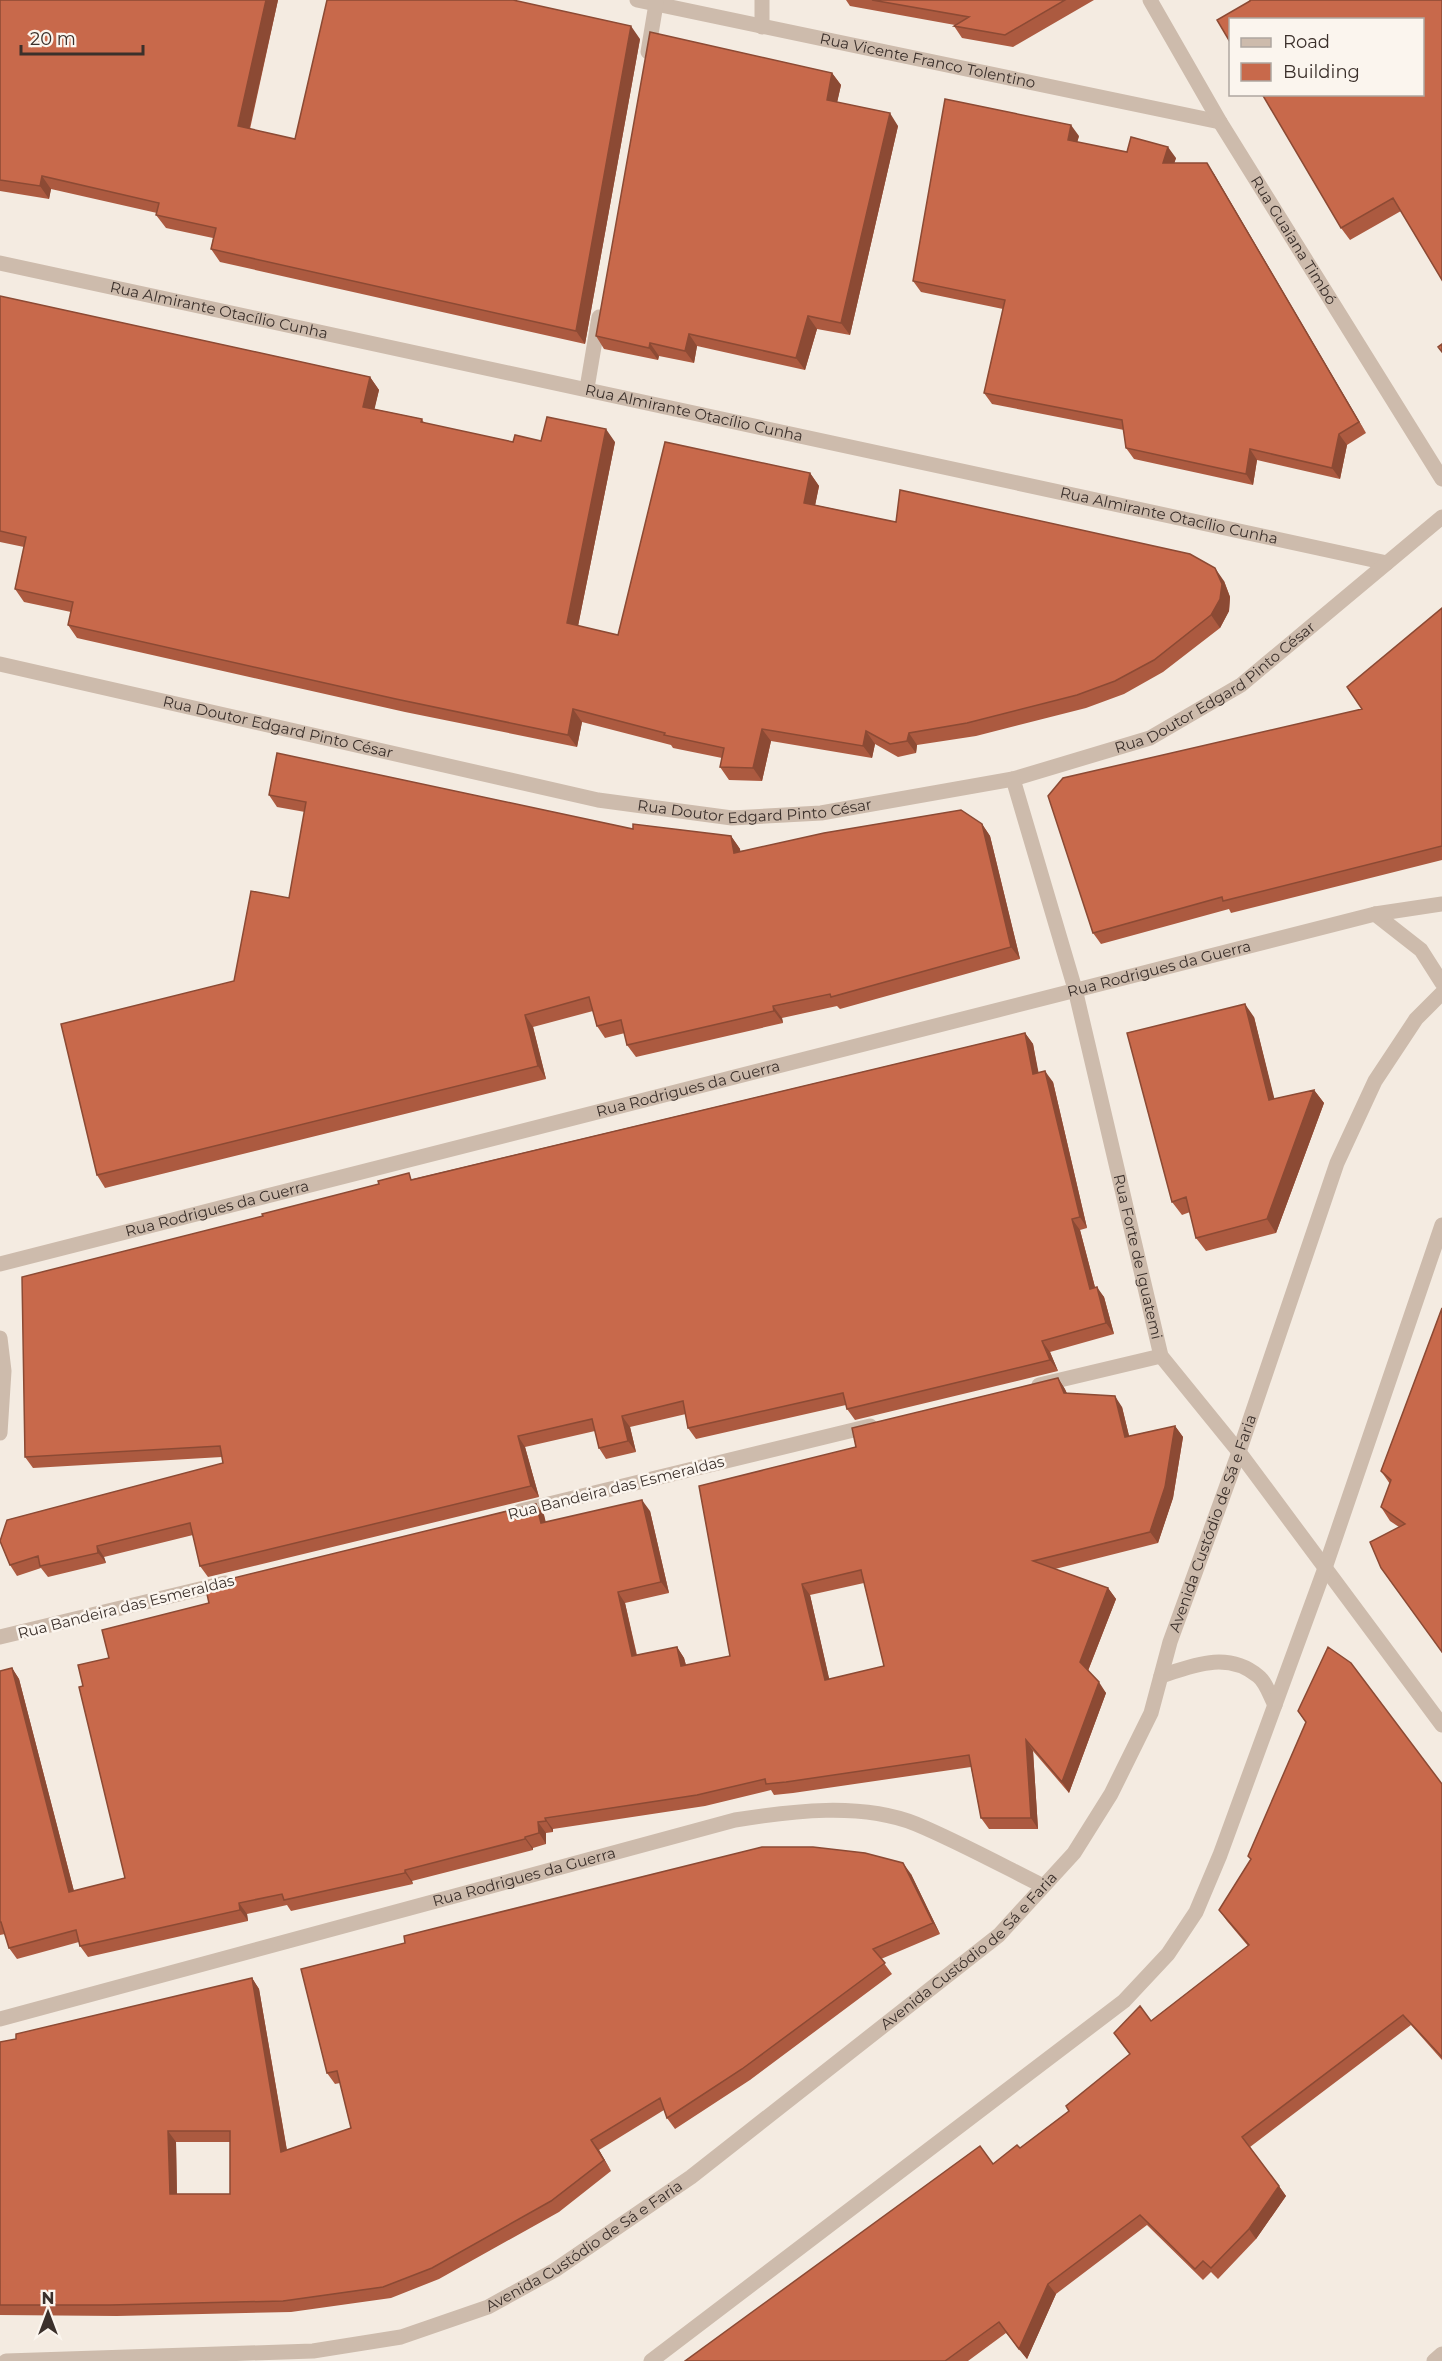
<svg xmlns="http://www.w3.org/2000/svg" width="1442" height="2361" font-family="Montserrat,sans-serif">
  <rect width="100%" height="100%" fill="#f4ebe1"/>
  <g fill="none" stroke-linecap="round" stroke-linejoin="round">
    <g stroke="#cdbbac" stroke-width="15">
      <path id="s1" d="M637 0 1220 122"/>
      <path d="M762 0V27"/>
      <path id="s2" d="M1150 0 1220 122 1442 479"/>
      <path d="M648 52 656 4"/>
      <path id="s3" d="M0 263 1387 563"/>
      <path d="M587 388 599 317"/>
      <path id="s4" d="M0 664 598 800 732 818 821 813 1013 779 1150 738 1241 685 1442 517"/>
      <path id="s5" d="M1013 779 1075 989 1161 1356 1239 1452 1442 1725"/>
      <path d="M1375 914 1421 950 1442 983"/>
      <path id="s6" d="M0 1264 1375 914 1442 904"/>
      <path d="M0 1338 4 1371 0 1433"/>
      <path d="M1039 1385 1161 1356"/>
      <path d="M520 1511 870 1426"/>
      <path d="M0 1637 225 1583"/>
      <path d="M1161 1676C1194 1665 1228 1651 1258 1676 1266 1682 1270 1696 1275 1705"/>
      <path id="s7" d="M0 2019 735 1820C791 1811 861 1802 916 1824 959 1842 1001 1865 1043 1886"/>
      <path id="s8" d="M6 2361 313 2351 401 2337 488 2307 555 2270 691 2177 999 1935 1074 1853 1111 1794 1151 1713 1170 1642 1239 1452 1337 1163 1375 1081 1416 1019 1442 993"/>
      <path d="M651 2361 1124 2001 1168 1954 1196 1912 1220 1855 1325 1568 1442 1225"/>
      <path d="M1434 2361 1442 2354"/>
    </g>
  </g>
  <path fill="#ac5a40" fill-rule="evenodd" d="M0 0H278L250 129 295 139 640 39 585 344 220 262 211 249 213 238 166 228 156 215 157 213 51 189 49 199 0 191Z
    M846 0H1094L1013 47 962 38 954 26 955 25 850 6Z
    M1442 0 1401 211 1350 240 1341 228 1250 1Z
    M832 73 841 85 837 102 898 126 850 335 817 329 805 370 697 346 694 363 659 356 658 360 604 349 596 336Z
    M1079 136 1077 142 1127 152 1176 158 1174 163 1214 174 1366 433 1347 445 1340 479 1257 460 1253 485 1134 459 1126 448 1124 430 992 404 984 393 1003 309 921 292 913 281Z
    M0 296 370 377 379 390 374 409 422 419 424 423 513 442 541 441 615 442 578 626 618 635 810 473 819 486 815 505 896 522 1224 581 1230 597 1229 611 1220 628 1163 672 1124 694 1086 708 976 736 917 745 916 753 898 757 875 744 872 758 771 741 762 781 729 780 720 767 722 758 673 748 671 745 582 722 577 747 405 712 77 638 68 625 71 612 24 602 15 589 24 547 0 542Z
    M1442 608V860L1231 913 1229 909 1101 944 1093 933 1362 709Z
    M269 795 633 829 731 836 740 849V851L982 824 990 836 1020 959 840 1009 837 1006 782 1018 783 1023 636 1057 627 1045 625 1033 605 1038 597 1026 593 1011 533 1027 546 1079 105 1188 97 1175 234 981 289 898 305 812 277 807Z
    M1254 1017 1274 1099 1314 1090 1324 1103 1276 1233 1206 1251 1196 1238 1190 1212 1182 1215 1172 1202Z
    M1025 1033 1033 1044 1038 1073 1053 1082 1087 1228 1080 1230 1095 1287 1104 1297 1114 1334 1050 1352 1058 1371 855 1420 847 1409 846 1405 696 1439 688 1428 686 1414 630 1427 636 1452 606 1459 599 1448 595 1431 525 1447 539 1497 208 1577 200 1566 193 1535 104 1557 106 1563 48 1577 41 1568 17 1576 10 1565 223 1463 222 1457 33 1468 25 1457 413 1179Z
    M1442 1308V1653L1399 1527 1390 1521 1381 1507 1390 1484 1381 1471Z
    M1058 1378 1067 1393 1122 1407 1129 1436 1175 1426 1183 1437 1173 1498 1158 1543 1055 1569 1108 1588 1116 1599 1088 1671 1106 1693 1069 1793 1033 1751 1038 1829H989L981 1818 971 1767 793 1793 774 1795 771 1790 705 1806 553 1829V1832L546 1833V1844L533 1848V1850L412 1881 413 1884 291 1911 287 1905 247 1914 248 1921 88 1957 80 1946 79 1942 17 1959 9 1948 5 1934 0 1935V1671L12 1668 19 1679 74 1891 125 1878 83 1686 109 1658 209 1603 536 1504 544 1515 545 1522 650 1511 669 1593 625 1603 637 1655 677 1647 684 1658 686 1665 730 1656 856 1447ZM864 1583 884 1666 829 1679 810 1595Z
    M1298 1711 1442 1784V2060L1411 2025 1250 2147 1286 2196 1256 2239 1218 2279 1211 2272 1203 2280 1147 2225 1056 2294 1027 2359 1006 2333 968 2361H685L993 2164 1020 2148 1069 2111 1130 2054 1114 2033 1151 2021 1248 1946 1227 1921 1219 1910 1251 1859 1306 1723Z
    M911 1874 940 1934 881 1959 892 1974 750 2080 675 2129 667 2118 664 2110 599 2150 611 2171 559 2212 439 2279 391 2298 291 2312 117 2316 0 2315V2042L16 2039 252 1978 259 1989 287 2150 351 2128 340 2083 335 2084 327 2073ZM176 2142H230V2194H177Z"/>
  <path fill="#8c4a34" d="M266 0H278L247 139 238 126Z
    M631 26 640 39 585 344 576 331Z
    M832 73 841 85 835 112 827 100Z
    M890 113 898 126 850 335 841 323Z
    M1071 125 1079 136 1075 150 1068 140Z
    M1168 147 1176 158 1171 174 1163 163Z
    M1207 163 1214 174 1366 433 1359 422Z
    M42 176 51 189 49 199 40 186Z
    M808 316 817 329 805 370 796 358Z
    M689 334 697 346 694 363 685 351Z
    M650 343 659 356 658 360 649 348Z
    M370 377 379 390 372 420 363 407Z
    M606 429 615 442 576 636 567 623Z
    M1339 434 1347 445 1340 479 1332 468Z
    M1250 449 1257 460 1253 485 1246 474Z
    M810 473 819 486 813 516 804 503Z
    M1215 568 1224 581 1230 597 1229 611 1220 628 1211 615Z
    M573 709 582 722 577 747 568 735Z
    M762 729 771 741 762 781 753 768Z
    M866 731 875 744 872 758 863 746Z
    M909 733 917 745 916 753 907 741Z
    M982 824 990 836 1020 959 1011 947Z
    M731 836 740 849 743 865 734 853Z
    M1245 1004 1254 1017 1278 1113 1269 1100Z
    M773 1006 782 1018 783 1023 774 1011Z
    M525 1015 533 1027 546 1079 538 1066Z
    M1025 1033 1033 1044 1041 1085 1033 1074Z
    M1045 1071 1053 1082 1087 1228 1080 1217Z
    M1314 1090 1324 1103 1276 1233 1267 1219Z
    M1072 1219 1080 1230 1098 1299 1090 1289Z
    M1097 1287 1104 1297 1114 1334 1106 1323Z
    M1042 1341 1050 1352 1058 1371 1050 1360Z
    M1058 1378 1065 1389 1071 1404 1064 1393Z
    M1115 1396 1122 1407 1132 1448 1125 1437Z
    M622 1416 630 1427 636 1452 628 1441Z
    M1175 1426 1183 1437 1173 1498 1158 1543 1150 1532Z
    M518 1436 525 1447 539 1497 531 1486Z
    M642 1500 650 1511 669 1593 661 1582Z
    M536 1504 544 1515 549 1534 541 1523Z
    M97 1546 104 1557 106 1563 98 1553Z
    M802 1584 810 1595 832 1691 825 1680Z
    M1108 1588 1116 1599 1087 1673 1080 1662Z
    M618 1592 625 1603 639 1667 632 1656Z
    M677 1647 684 1658 689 1677 681 1666Z
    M12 1668 19 1679 77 1903 69 1892Z
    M1099 1682 1106 1693 1069 1793 1062 1782Z
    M1026 1740 1033 1751 1038 1829 1031 1818Z
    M545 1818 553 1829V1832L546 1821Z
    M538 1822 546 1833V1844L539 1833Z
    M525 1837 533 1848V1850L525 1839Z
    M903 1863 911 1874 940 1934 933 1923Z
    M405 1870 412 1881 413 1884 405 1873Z
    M239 1903 247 1914 248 1921 240 1910Z
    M252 1978 259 1989 289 2163 281 2152Z
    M168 2131 176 2142 177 2205 170 2194Z
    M591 2140 599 2150 611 2171 604 2160Z
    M1279 2186 1286 2196 1256 2239 1249 2229Z
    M1048 2284 1056 2294 1027 2359 1019 2349Z"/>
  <path fill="#c8694b" stroke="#8c4a34" stroke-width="1.5" fill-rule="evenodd" d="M0 0H266L238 126 295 139 327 0H513L631 26 576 331 211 249 216 228 156 215 159 203 42 176 40 186 0 180Z
    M872 0H1065L1005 35 954 26 969 17Z
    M1250 0H1442V280L1393 198 1341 228 1262 94H1422V20H1230V42L1217 20 1250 1Z
    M650 32 832 73 827 100 890 113 841 323 808 316 796 358 689 334 685 351 650 343 649 348 596 336Z
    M945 99 1071 125 1068 140 1127 152 1131 137 1168 147 1163 163H1207L1359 422 1339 434 1332 468 1250 449 1246 474 1126 448 1122 420 984 393 1005 300 913 281Z
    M0 296 370 377 363 407 422 419 421 422 513 442 515 435 541 441 547 417 606 429 567 623 618 635 665 442 810 473 804 503 896 522 900 490 1190 554 1215 568 1222 584 1220 599 1211 615 1154 660 1115 681 1077 695 967 723 909 733 907 741 890 744 866 731 863 746 762 729 753 768 720 767 724 748 664 735 665 733 573 709 568 735 396 699 68 625 73 602 15 589 26 537 0 531Z
    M1442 344V352L1438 347Z
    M1442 608V846L1223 901 1222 897 1093 933 1048 796 1063 778 1362 709 1347 687Z
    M277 753 633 829V824L731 836 734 853 824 833 961 810 982 824 1011 947 831 997 830 994 773 1006 774 1011 627 1045 621 1020 597 1026 589 997 525 1015 538 1066 97 1175 61 1024 234 981 251 891 289 898 306 802 269 795Z
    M1245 1004 1269 1100 1314 1090 1267 1219 1196 1238 1186 1197 1172 1202 1127 1033Z
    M1025 1033 1033 1074 1045 1071 1080 1217 1072 1219 1090 1289 1097 1287 1106 1323 1042 1341 1050 1360 847 1409 843 1393 688 1428 683 1401 622 1416 628 1441 599 1448 592 1419 518 1436 531 1486 200 1566 190 1523 97 1546 98 1553 40 1566 38 1556 10 1565 0 1541 7 1520 223 1463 220 1446 25 1457 22 1277 263 1216 262 1214 379 1184 378 1181 409 1173 411 1180Z
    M1442 1308V1652L1381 1568 1370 1542 1405 1524 1381 1507 1391 1480 1381 1471Z
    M1058 1378 1064 1393 1115 1396 1125 1437 1175 1426 1165 1487 1150 1532 1033 1561 1108 1588 1080 1662 1099 1682 1062 1782 1026 1740 1031 1818H981L969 1755 786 1782 766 1784 765 1779 697 1795 545 1818 546 1821 538 1822 539 1833 525 1837V1839L405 1870V1873L284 1900 282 1894 239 1903 240 1910 80 1946 76 1930 9 1948 1 1922H0V1671L12 1668 69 1892 125 1878 79 1687 83 1686 78 1665 109 1658 102 1630 209 1603 205 1585 536 1504 541 1523 642 1500 661 1582 618 1592 632 1656 677 1647 681 1666 730 1656 699 1486 856 1447 852 1428ZM861 1570 884 1666 825 1680 802 1584Z
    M1328 1647 1351 1663 1442 1784V2057L1403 2015 1242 2137 1279 2186 1249 2229 1211 2268 1203 2261 1195 2269 1140 2215 1048 2284 1019 2349 999 2322 945 2361H685L980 2146 993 2164 1017 2145 1020 2148 1069 2111 1066 2106 1130 2054 1114 2033 1140 2006 1151 2021 1249 1945 1219 1910 1251 1859 1248 1856 1306 1722 1298 1711Z
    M762 1847H813L865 1853 903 1863 933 1923 873 1949 885 1963 742 2069 667 2118 660 2098 591 2140 604 2160 551 2201 432 2268 383 2287 283 2301 110 2305H0V2042L16 2039V2034L252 1978 281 2152 351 2128 337 2071 327 2073 301 1969 405 1943 404 1936 432 1929ZM168 2131H230V2194H170Z"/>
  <g text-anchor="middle" stroke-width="5" stroke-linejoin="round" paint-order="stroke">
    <g font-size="15" fill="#3b302b" stroke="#fbf5ee">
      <text dy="5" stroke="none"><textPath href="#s1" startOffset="297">Rua Vicente Franco Tolentino</textPath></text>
      <text dy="5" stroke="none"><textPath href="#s2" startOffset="280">Rua Guaiana Timbó</textPath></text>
      <text dy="5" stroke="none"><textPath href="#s3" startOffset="224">Rua Almirante Otacílio Cunha</textPath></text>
      <text dy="5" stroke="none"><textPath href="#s3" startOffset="710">Rua Almirante Otacílio Cunha</textPath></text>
      <text dy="5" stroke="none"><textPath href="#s3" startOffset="1196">Rua Almirante Otacílio Cunha</textPath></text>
      <text dy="5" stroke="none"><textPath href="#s4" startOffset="1257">Rua Doutor Edgard Pinto César</textPath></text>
      <text dy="5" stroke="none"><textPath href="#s4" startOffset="285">Rua Doutor Edgard Pinto César</textPath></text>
      <text dy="5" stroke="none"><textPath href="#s4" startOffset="771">Rua Doutor Edgard Pinto César</textPath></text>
      <text dy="5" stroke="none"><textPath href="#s6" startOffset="1196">Rua Rodrigues da Guerra</textPath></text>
      <text dy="5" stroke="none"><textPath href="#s6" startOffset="710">Rua Rodrigues da Guerra</textPath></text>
      <text dy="5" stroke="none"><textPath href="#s6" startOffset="224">Rua Rodrigues da Guerra</textPath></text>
      <text dy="5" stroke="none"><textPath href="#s5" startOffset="494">Rua Forte de Iguatemi</textPath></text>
      <text transform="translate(616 1488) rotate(-14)" y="5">Rua Bandeira das Esmeraldas</text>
      <text dy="5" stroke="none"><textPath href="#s8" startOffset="1592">Avenida Custódio de Sá e Faria</textPath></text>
      <text transform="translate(126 1607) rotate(-14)" y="5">Rua Bandeira das Esmeraldas</text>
      <text dy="5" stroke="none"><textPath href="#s7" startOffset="543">Rua Rodrigues da Guerra</textPath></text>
      <text dy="5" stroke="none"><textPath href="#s8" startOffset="1088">Avenida Custódio de Sá e Faria</textPath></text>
      <text dy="5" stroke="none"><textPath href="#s8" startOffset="602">Avenida Custódio de Sá e Faria</textPath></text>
    </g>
  </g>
  <rect x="1229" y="18" width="195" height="78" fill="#fbf5ee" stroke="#aea6a0" stroke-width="1.5"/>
  <rect x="1241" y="38" width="30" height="9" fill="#cdbbac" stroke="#aea6a0" stroke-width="1.5"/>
  <text x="1283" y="48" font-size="18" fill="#3b302b">Road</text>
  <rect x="1241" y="63" width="30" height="18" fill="#c8694b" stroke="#aea6a0" stroke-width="1.5"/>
  <text x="1283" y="78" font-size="18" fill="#3b302b">Building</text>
  <g transform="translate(48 2313)" stroke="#fbf5ee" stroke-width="4.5" paint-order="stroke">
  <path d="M0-4.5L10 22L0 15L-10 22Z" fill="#3b302b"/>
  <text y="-9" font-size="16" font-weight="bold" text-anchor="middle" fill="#3b302b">N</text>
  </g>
  <path d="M21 45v9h122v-9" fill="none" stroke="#3b302b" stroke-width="3"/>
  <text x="30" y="45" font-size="18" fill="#3b302b" stroke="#fbf5ee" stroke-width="4.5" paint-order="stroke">20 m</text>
</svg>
